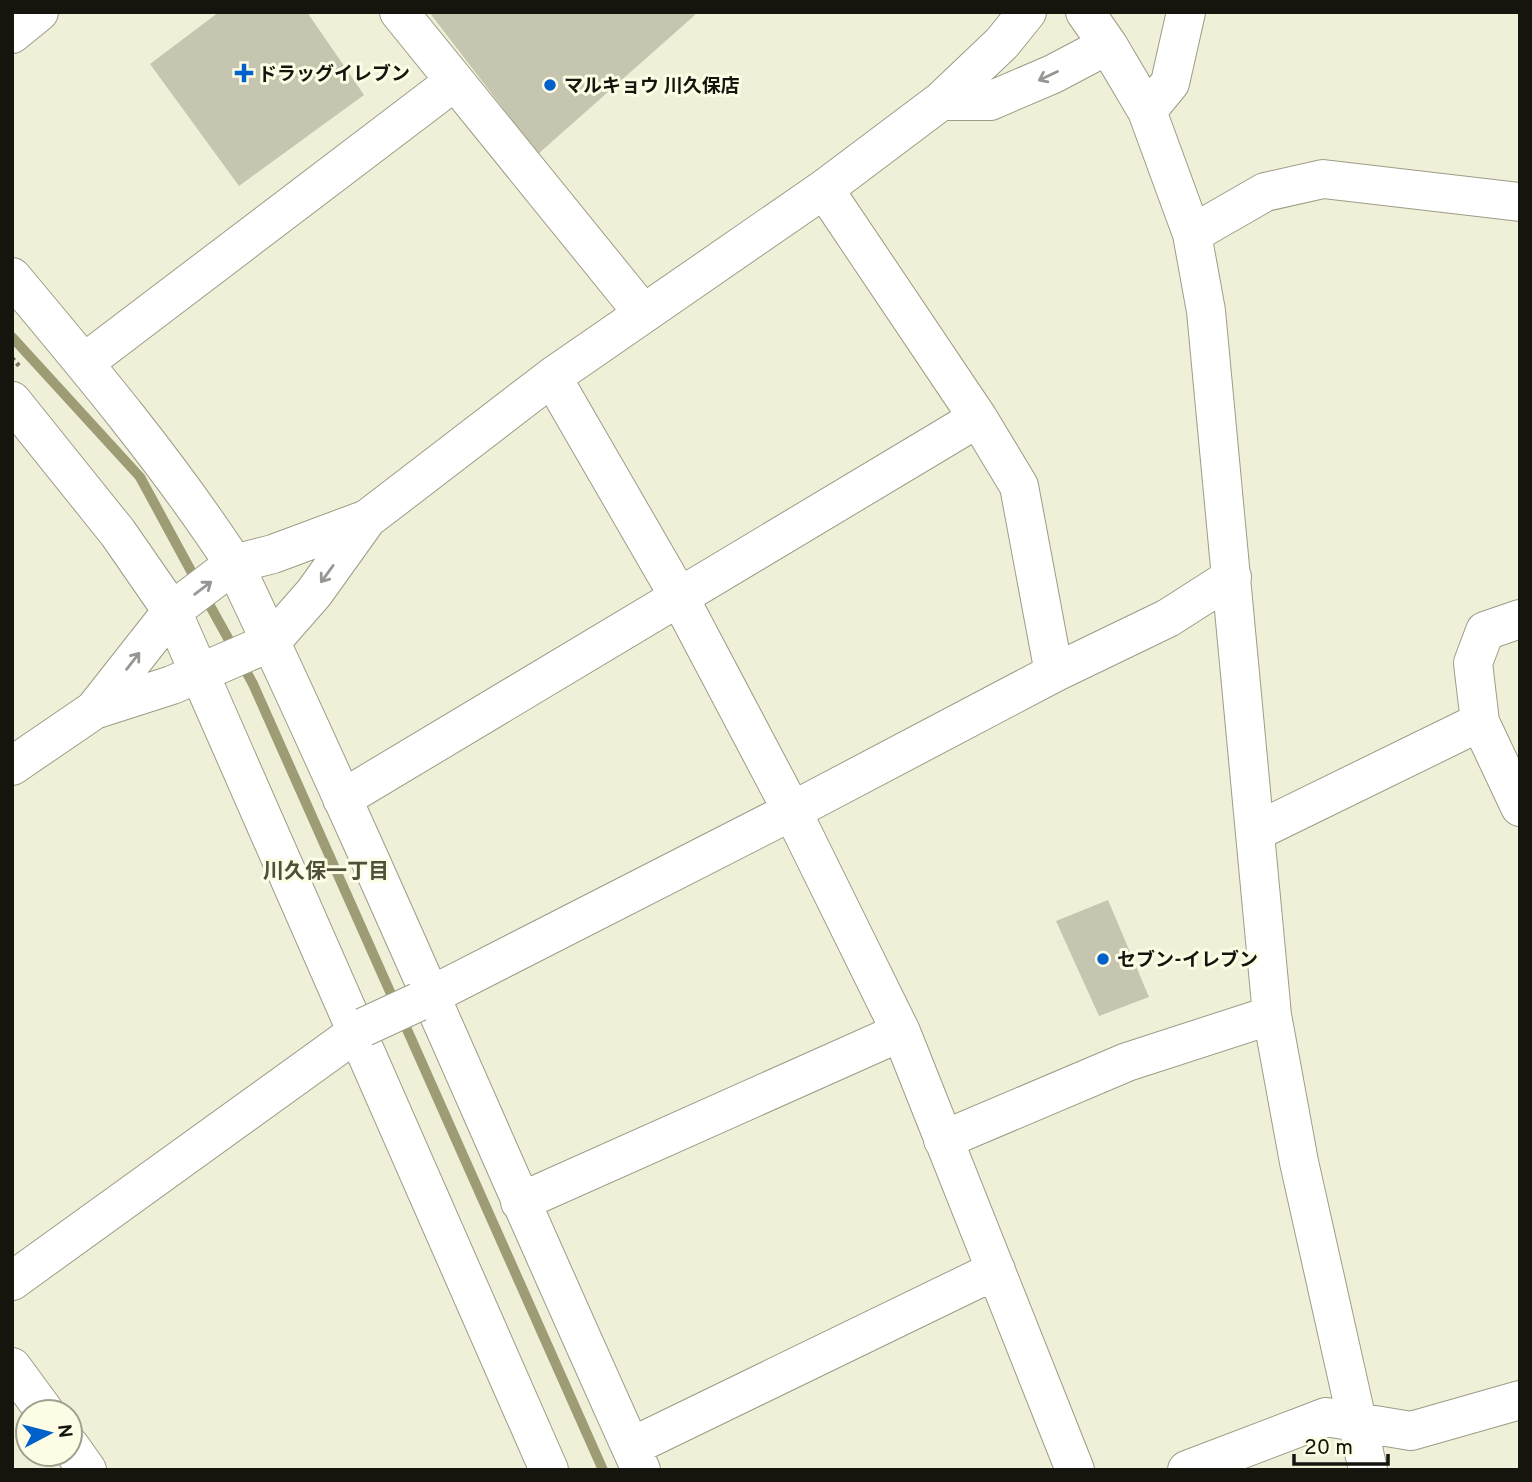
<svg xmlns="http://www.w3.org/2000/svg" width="1532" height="1482" font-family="Overpass,'Noto Sans JP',sans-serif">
  <rect width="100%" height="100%" fill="#f0f0d9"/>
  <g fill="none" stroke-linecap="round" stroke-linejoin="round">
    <path stroke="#9d9c75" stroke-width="10" d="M12 337 140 477 197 582
      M204 595 234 649
      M241 662 253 684 395 1003
      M401 1016 603 1470"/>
  </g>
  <path fill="#c6c6b0" d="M219 12H307L364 95 239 186 150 64Z
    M429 12H692L695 15 538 154Z
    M1108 900 1149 997 1099 1016 1056 921Z"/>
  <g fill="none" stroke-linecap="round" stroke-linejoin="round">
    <defs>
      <path id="minor" d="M399 12 643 313
        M1085 12 1108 45 1147 111 1192 234 1206 311 1272 1015 1299 1162 1368 1470
        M941 101H990L1053 74 1108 45
        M1147 111 1170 83 1186 12
        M824 189 978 418 1019 486 1054 673
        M1192 234 1265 192 1323 179 1520 202
        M12 277C90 370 168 463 234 564 376 863 504 1168 641 1470
        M84 363 455 81
        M552 377 678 595 792 811 901 1032 1075 1470
        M12 401 118 533 172 611 549 1470
        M1520 619 1485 631 1473 663 1480 722 1520 807
        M94 710 172 611 234 564 273 554 367 519
        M12 766 94 710 172 685 271 642 314 593 367 519 552 377 824 189 941 101 1002 43 1027 12
        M342 799 978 418
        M1255 832 1480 722
        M418 1002 792 811 1054 673 1168 618 1232 577
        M943 1140 1127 1062 1272 1015
        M520 1202 901 1032
        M12 1281 364 1027
        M12 1367 45 1412
        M70 1446 87 1470
        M631 1447 996 1270
        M1187 1470 1326 1417 1411 1431 1520 1400"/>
      <path id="major" d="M12 34 39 12"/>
    </defs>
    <use href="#minor" stroke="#9c9c87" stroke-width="40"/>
    <use href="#major" stroke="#9c9c87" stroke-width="40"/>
    <path stroke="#787869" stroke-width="4.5" stroke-dasharray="3.5 3.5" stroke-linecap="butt" d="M12 358 21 368"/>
    <use href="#minor" stroke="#fff" stroke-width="38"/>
    <use href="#major" stroke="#fff" stroke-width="38"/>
    <defs>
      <path id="minor-bridge" d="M364 1027 418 1002"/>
    </defs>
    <use href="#minor-bridge" stroke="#9c9c87" stroke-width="40" stroke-linecap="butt"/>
    <use href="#minor-bridge" stroke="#fff" stroke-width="38"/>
  </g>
  <defs><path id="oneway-shaft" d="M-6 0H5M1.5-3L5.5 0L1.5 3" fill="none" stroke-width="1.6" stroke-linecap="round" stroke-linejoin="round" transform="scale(1.75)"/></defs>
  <g stroke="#969692">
    <use href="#oneway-shaft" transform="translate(1048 76) rotate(155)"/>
    <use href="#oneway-shaft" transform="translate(327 574) rotate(126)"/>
    <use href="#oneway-shaft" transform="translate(203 588) rotate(-37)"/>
    <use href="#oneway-shaft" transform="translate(133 661) rotate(-52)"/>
  </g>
  <g fill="#0161ca" stroke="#fdfde6" stroke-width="2.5">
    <path d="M240.5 62.5h7v7h7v7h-7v7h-7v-7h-7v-7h7z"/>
    <circle cx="550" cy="85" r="7"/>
    <circle cx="1103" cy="959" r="7"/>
  </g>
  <g text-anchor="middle" stroke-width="6" stroke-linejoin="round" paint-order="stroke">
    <g font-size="19" font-weight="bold" fill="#15150d" stroke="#fdfde6" text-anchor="start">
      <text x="258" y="80">ドラッグイレブン</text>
      <text x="564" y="92">マルキョウ 川久保店</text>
      <text x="1117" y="966">セブン-イレブン</text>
    </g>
    <g font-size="21" font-weight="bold" fill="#4f4f3c" stroke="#fdfde6">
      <text x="326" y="878">川久保一丁目</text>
    </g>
  </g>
  <rect width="1532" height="1482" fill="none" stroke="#15150d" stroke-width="28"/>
  <g transform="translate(49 1433) rotate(83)"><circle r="33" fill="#fdfde6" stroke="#a0a08f" stroke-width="2"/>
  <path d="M0-5L12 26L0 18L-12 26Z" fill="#0161ca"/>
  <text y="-10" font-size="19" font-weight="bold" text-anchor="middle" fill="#15150d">N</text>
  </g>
  <path d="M1294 1454v10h94v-10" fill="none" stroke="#15150d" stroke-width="3.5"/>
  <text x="1304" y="1454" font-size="21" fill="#15150d" stroke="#fdfde6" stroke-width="5" paint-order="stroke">20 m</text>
</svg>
